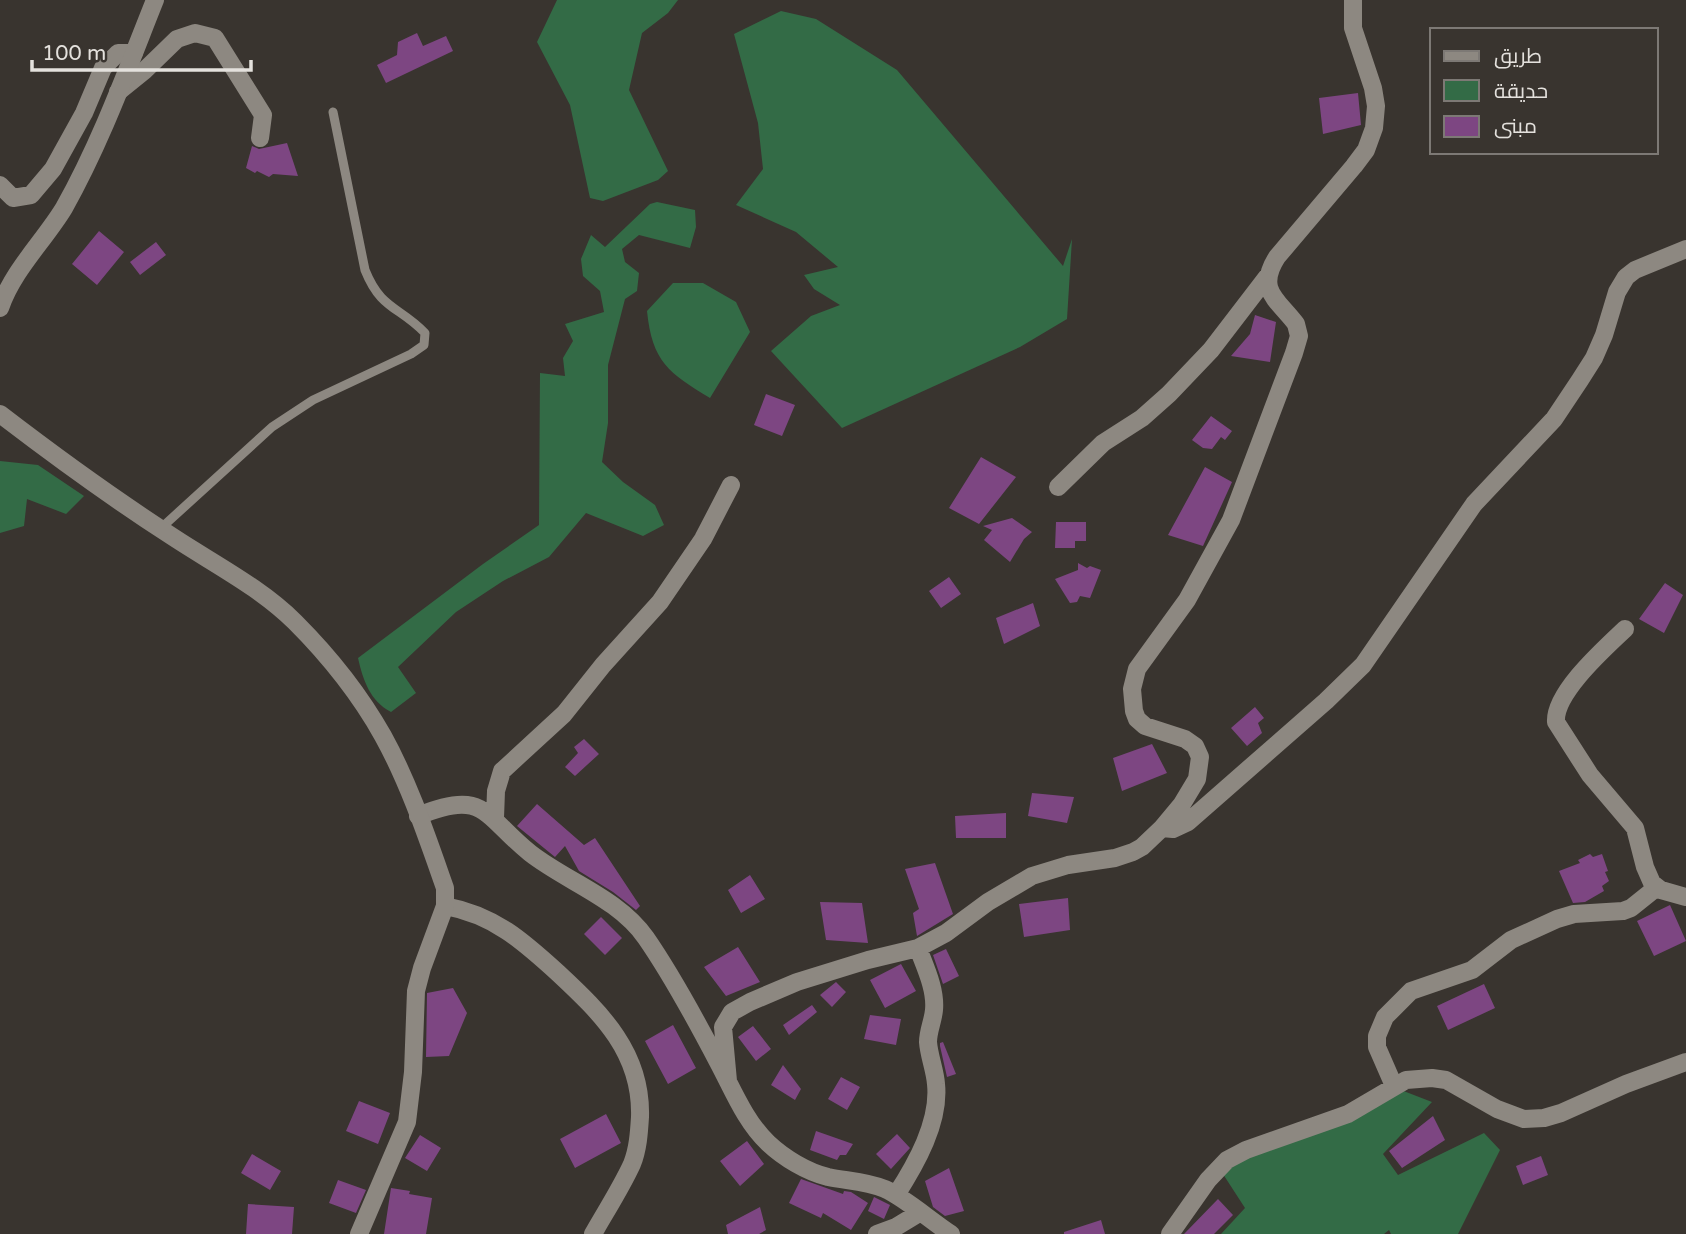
<svg xmlns="http://www.w3.org/2000/svg" width="1686" height="1234" font-family="'Varela Round',Cairo,sans-serif">
  <rect width="100%" height="100%" fill="#39342f"/>
  <path fill="#336b46" d="M557 0H678L668 13 642 33 629 90 668 171 658 180 603 201 590 198 570 105 537 42Z
    M781 11 816 19 897 70 1063 266 1072 239 1067 319 1020 347 842 428 771 351 811 316 840 305 814 289 804 275 838 267 796 232 736 205 763 169 758 123 734 34Z
    M657 202 695 210 696 227 690 248 639 235 622 249 625 262 639 273 637 291 625 299 608 365V423L602 462 623 482 655 505 664 525 643 536 586 513 549 557 503 581 456 612 398 667 416 693 391 712C370 701 363 680 358 658L483 564 539 525 540 373 565 376 563 358 573 341 565 324 604 312 600 291 583 276 581 259 591 235 605 247 650 204Z
    M673 283H703L736 302 750 332 710 398C669 373 652 362 647 311Z
    M0 461 38 465 84 496 66 514 27 499 24 526 0 533Z
    M1401 1090 1432 1102 1383 1154 1398 1175 1484 1133 1500 1150 1458 1234H1391L1389 1230 1384 1234H1221L1245 1208 1221 1171 1231 1161Z"/>
  <path fill="#7d4682" d="M417 33 423 46 446 36 453 51 386 83 377 65 397 55 398 42Z
    M1358 93 1361 125 1323 134 1319 98Z
    M287 143 298 176 273 174 269 177 257 171 255 173 246 168 252 146 259 149Z
    M99 231 124 252 97 285 72 264Z
    M156 242 166 255 140 275 130 262Z
    M1255 315 1276 322 1270 362 1231 356 1250 334Z
    M766 394 795 405 782 436 754 425Z
    M1211 416 1232 431 1225 440 1221 437 1212 449 1203 448 1192 440Z
    M981 457 1016 477 979 524 949 508Z
    M1205 467 1232 482 1203 546 1168 535Z
    M1012 518 1032 532 1024 539 1010 562 984 540 992 530 983 526Z
    M1056 522H1086V541H1075V548H1055Z
    M1078 563 1087 568 1090 566 1101 570 1090 598 1080 596 1077 602 1070 603 1055 579 1078 570Z
    M949 577 961 594 941 608 929 591Z
    M1665 583 1683 595 1664 633 1639 619Z
    M1033 603 1040 626 1004 644 996 618Z
    M1255 707 1264 718 1258 723 1262 733 1247 746 1231 728Z
    M584 739 599 754 575 776 565 767 578 753 574 747Z
    M1152 744 1167 773 1122 791 1113 758Z
    M1032 793 1074 797 1067 823 1028 816Z
    M537 804 584 845 595 838 640 906 636 910 613 892 579 871 565 846 555 857 517 826Z
    M1006 813V838H956L955 816Z
    M1590 854 1593 857 1602 854 1608 871 1605 872 1609 881 1602 886 1604 891 1585 902 1573 903 1559 871 1580 863 1578 860Z
    M935 863 953 914 917 936 913 913 919 909 905 869Z
    M750 875 765 899 741 913 728 890Z
    M1068 898 1070 930 1024 937 1019 904Z
    M820 902 862 903 868 943 826 940Z
    M1670 905 1686 941 1654 956 1637 921Z
    M601 917 622 938 605 955 584 934Z
    M738 947 760 982 726 996 704 967Z
    M946 949 959 976 943 984 933 955Z
    M901 964 916 991 885 1008 870 980Z
    M836 982 846 992 832 1007 820 995Z
    M1484 984 1495 1008 1448 1030 1437 1006Z
    M453 988 467 1013 449 1056 426 1057 427 993Z
    M812 1005 817 1012 789 1035 783 1025Z
    M870 1015 901 1019 896 1045 864 1039Z
    M673 1025 696 1068 668 1084 645 1041Z
    M753 1026 771 1049 756 1061 738 1037Z
    M943 1042 956 1074 947 1077 940 1046V1043Z
    M783 1065 801 1089 795 1100 771 1085Z
    M841 1077 860 1087 847 1110 828 1099Z
    M359 1101 390 1113 378 1144 346 1131Z
    M606 1114 621 1143 575 1168 560 1139Z
    M1433 1116 1445 1140 1402 1168 1389 1151Z
    M816 1131 853 1144 846 1155H840L837 1160 810 1150Z
    M897 1134 910 1148 891 1169 876 1154Z
    M420 1135 441 1148 427 1171 405 1158Z
    M747 1141 764 1164 740 1186 720 1161Z
    M252 1154 281 1171 270 1190 241 1173Z
    M1541 1156 1548 1175 1523 1185 1516 1166Z
    M949 1168 964 1211 945 1216 933 1207 925 1181Z
    M801 1179 843 1194 844 1191 851 1192 868 1203 851 1230 823 1213 821 1218 789 1203Z
    M338 1180 366 1190 356 1213 329 1203Z
    M391 1188 410 1191 409 1194 432 1198 426 1234H384Z
    M874 1197 890 1205 884 1219 868 1211Z
    M1218 1199 1233 1215 1214 1234H1184Z
    M248 1204 294 1207 292 1234H246Z
    M760 1207 766 1230 759 1234H728L726 1225Z
    M1101 1220 1105 1234H1064V1232Z"/>
  <g fill="none" stroke-linecap="round" stroke-linejoin="round">
    <path stroke="#8d8881" stroke-width="9" d="M160 529 272 427 313 400 411 354 424 345 425 333C399 306 381 310 365 270L333 112"/>
    <path stroke="#8d8881" stroke-width="18" d="M118 92 144 71 177 39 195 33 215 38 263 115 260 138
      M0 185 13 198 31 195 53 169 84 113 103 68 118 53H134
      M1058 487 1103 443 1142 418 1169 394 1211 350 1267 277
      M1625 629C1605 648 1554 693 1556 722L1590 775 1635 828 1645 867 1652 883 1661 890 1686 897
      M418 816C485 788 484 816 530 853 567 882 618 898 646 938 673 977 696 1020 718 1062 733 1090 745 1121 768 1143 784 1158 807 1172 828 1177 847 1181 866 1181 885 1189 905 1198 931 1221 951 1234
      M495 818 496 791 502 771 564 714 603 665 660 602 703 539 731 485
      M1162 828 1173 829 1188 822 1326 701 1363 665 1474 504 1554 419 1580 380 1594 358 1604 335 1617 292 1626 277 1635 270 1686 249
      M445 906C494 915 523 941 558 973 602 1014 642 1053 640 1117 639 1133 638 1149 632 1164 621 1188 606 1211 593 1234
      M728 1081 723 1027 732 1012 750 1002 797 982 868 960 918 948 946 933 988 902 1032 876 1068 865 1115 858 1133 852 1142 847 1162 828 1182 804 1197 779 1200 757 1195 746 1185 739 1145 726 1137 719 1134 711 1132 689 1137 669 1187 600 1231 520 1294 353 1299 336 1296 324C1277 299 1256 290 1277 257L1354 166 1366 150 1374 128 1376 106 1373 88 1353 28V0
      M1394 1086 1377 1047V1036L1385 1017 1411 991 1472 970 1511 940 1557 919 1574 914 1623 911 1631 908 1656 888
      M896 1195C916 1164 940 1122 936 1084 935 1070 929 1056 928 1042 928 1031 933 1021 934 1010 936 989 925 967 918 948
      M877 1234 896 1227 919 1213
      M1170 1234 1208 1180 1227 1160 1246 1150 1348 1114 1406 1080 1432 1078 1446 1080 1497 1109 1524 1119 1544 1118 1561 1113 1626 1084 1686 1062"/>
    <path stroke="#8d8881" stroke-width="18" d="M0 308C13 270 44 241 64 208 101 142 127 70 155 0
      M0 414C56 457 114 499 173 537 214 564 261 588 295 622 328 655 360 695 383 736 409 783 427 837 445 888V906L422 968 416 991 413 1072 407 1122 359 1234"/>
  </g>
  <rect x="1430" y="28" width="228" height="126" fill="#39342f" stroke="#7d7975" stroke-width="2"/>
  <rect x="1444" y="51" width="35" height="10" fill="#8d8881" stroke="#7d7975" stroke-width="2"/>
  <text x="1494" y="63" font-size="21" fill="#e4e1dd">طريق</text>
  <rect x="1444" y="80" width="35" height="21" fill="#336b46" stroke="#7d7975" stroke-width="2"/>
  <text x="1494" y="98" font-size="21" fill="#e4e1dd">حديقة</text>
  <rect x="1444" y="116" width="35" height="21" fill="#7d4682" stroke="#7d7975" stroke-width="2"/>
  <text x="1494" y="133" font-size="21" fill="#e4e1dd">مبنى</text>
  <path d="M32 60v10h219v-10" fill="none" stroke="#e4e1dd" stroke-width="3.5"/>
  <text x="42" y="60" font-size="21" fill="#e4e1dd" stroke="#39342f" stroke-width="5" paint-order="stroke">100 m</text>
</svg>
